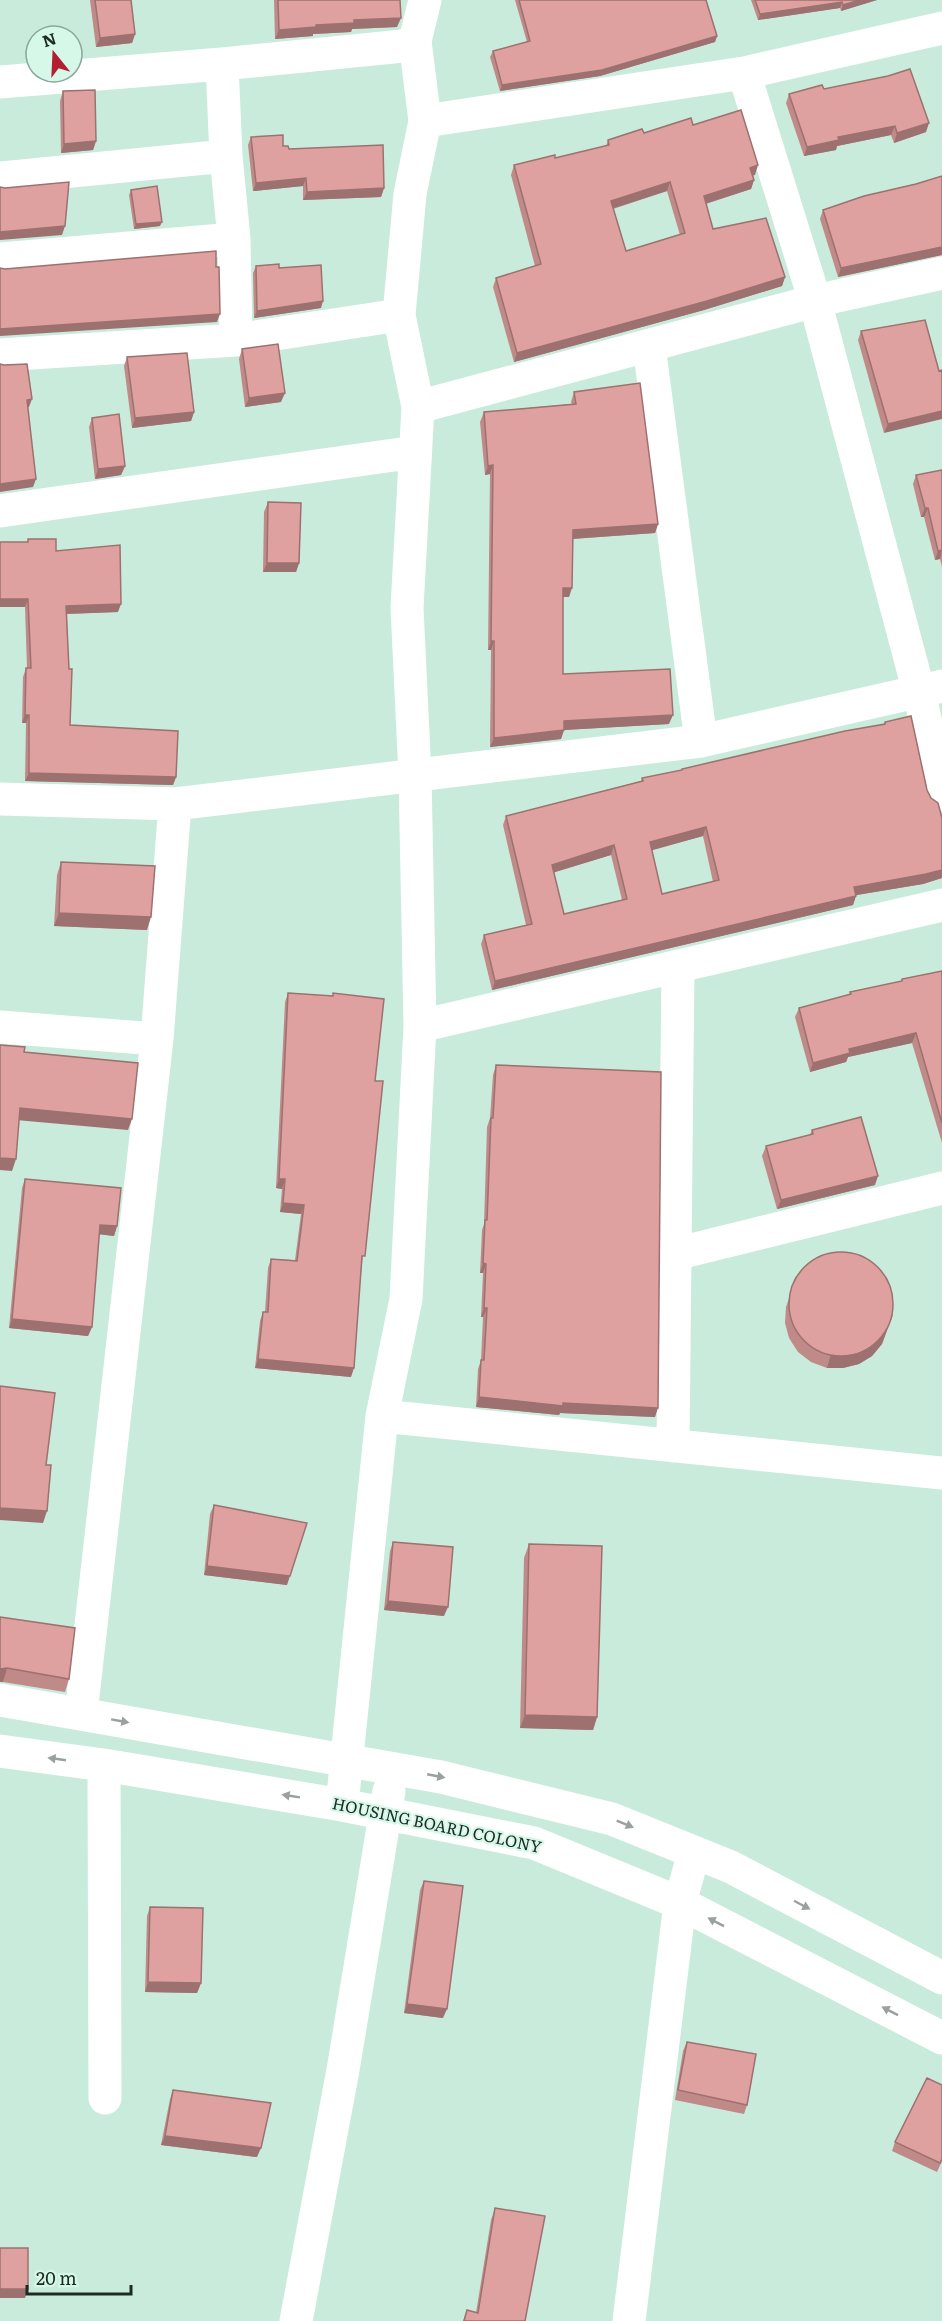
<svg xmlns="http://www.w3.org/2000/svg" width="942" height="2321" font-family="Literata,serif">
  <rect width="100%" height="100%" fill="#c8ebdc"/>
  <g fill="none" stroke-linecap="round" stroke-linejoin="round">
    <path stroke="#fff" stroke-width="33" d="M222 64 226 156 234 239 236 340
      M744 73 815 301 919 692 942 795
      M0 82 222 64 403 46 415 41
      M425 121 744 73 942 28
      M0 178 226 156
      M0 259 234 239
      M649 346 701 741
      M0 355 236 340 399 315
      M418 407 815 301 942 273
      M0 511 415 452
      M0 799 175 804 701 741 942 686
      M420 1026 942 905
      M0 1027 157 1039
      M675 1254 942 1188
      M382 1416 942 1473
      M673 1446 678 966
      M0 1700 441 1777 612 1819 731 1867 942 1978
      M81 1714 157 1039 175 804
      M0 1751 104 1765 342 1805 534 1843 680 1903 942 2038
      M104 1765 105 2098
      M342 1805 382 1416 406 1299 420 1026 415 775 407 608 418 407 399 315 410 194 425 121 415 41 425 0
      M296 2321 343 2070 389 1791
      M629 2321 680 1903 694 1852"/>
  </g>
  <path fill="#c08a89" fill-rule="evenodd" d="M90 0H131L135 34 132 43 96 47Z
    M274 0H400L397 27 352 29 351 32 313 34V36L275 39Z
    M515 0H706L717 36 715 42 600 76 500 91 490 57 493 51 527 42Z
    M751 0H877L841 11 840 8 758 20Z
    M824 89 926 132 894 143 891 135 837 146 836 150 804 156 786 103 789 94Z
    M63 91 96 141 93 150 61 153 60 101Z
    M693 125 755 175H753L754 180 751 189 706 204 713 229 785 277 782 286 704 310 514 362 493 287 496 278 535 266 511 175 514 165 555 158 606 146 608 140 644 133ZM667 191 680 235 626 251 613 209Z
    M251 137 283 146 384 188 381 197 303 200V186L253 191 248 145Z
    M942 176V255L838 277 820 219 823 210 916 184Z
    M131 190 160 226 134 229 129 195Z
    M256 266 279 268 321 308 254 318 253 273Z
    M861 331 939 371 884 433 858 340Z
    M242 349 281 402 245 407 239 359Z
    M127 357 194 412 191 421 132 428 124 366Z
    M574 392 658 524 655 533 573 539 569 597H563V674L669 724 564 730 561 739 490 747 491 650H488L490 474 485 475 480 422 484 412 572 404 571 402Z
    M92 418 125 466 121 475 95 479 89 427Z
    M942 470V567L940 559 935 560 924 517H921L913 484 916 475Z
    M268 502 299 563 296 572H263L264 512Z
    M28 539 56 551 118 612 67 614 70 725 176 777 173 785 25 781 26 723H22L23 677 26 668H27L25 607 27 542Z
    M885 722 927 790 942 818V878L923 884 856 895 853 905 492 990 481 944 484 935 526 925 503 825 506 816 641 781 642 778 681 771 682 769 884 725ZM703 836 713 882 662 894 651 850ZM611 855 622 900 564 914 554 872Z
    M61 862 147 930 54 926 57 875Z
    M942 971V1143L912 1043 848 1057 846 1062 810 1072 795 1017 799 1008 849 995 850 992 901 982 902 979Z
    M288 993 333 996V993L375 1081 362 1265 351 1377 255 1368 260 1321 263 1312H265L268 1268 271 1259 295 1260 301 1214 280 1212 282 1189 276 1188 285 1002Z
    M496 1065 655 1417 560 1413 559 1415 476 1407 478 1369 481 1360 483 1317H481L483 1273H480L482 1230 484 1224 487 1127 490 1118 493 1075Z
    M812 1130 875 1185 777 1209 762 1156 766 1146 810 1135Z
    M25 1179 117 1226 114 1236 99 1234 92 1327 88 1336 9 1328 22 1188Z
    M796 1278 893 1315 882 1344 872 1356 859 1364 843 1368H827L811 1362 798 1352 789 1338 785 1323 786 1307Z
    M214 1505 287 1585 204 1575 210 1514Z
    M393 1542 444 1616 384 1610 390 1551Z
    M529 1544 597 1717 593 1730 520 1728 524 1558Z
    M0 1617 69 1679 65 1692 3 1682Z
    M424 1881 443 2018 404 2013 420 1890Z
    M150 1907 201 1983 197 1993 145 1992 147 1916Z
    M687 2042 747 2105 744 2114 675 2100 683 2051Z
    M942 2085V2161L937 2172 892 2151 895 2142Z
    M173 2090 257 2157 161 2145 170 2099Z
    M495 2208 525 2321H463L467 2310 476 2313 491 2220Z"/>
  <path fill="#9c716f" d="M860 0H877L841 11 843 5Z
    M842 2 840 8 758 20 760 14Z
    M401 18 397 27 352 29 351 32 313 34V36L275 39 279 30 354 20Z
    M135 34 132 43 96 47 100 38Z
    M717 36 715 42 600 76 500 91 502 85Z
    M929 123 926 132 894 143 897 133Z
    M895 126 891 135 837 146 836 150 804 156 807 147 838 137Z
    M96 141 93 150 61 153 64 144Z
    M758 165 755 175 747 177 750 168Z
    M306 178 303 186 253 191 256 183Z
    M754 180 751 189 701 205 704 196Z
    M670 182 667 191 608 210 611 201Z
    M384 188 381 197 303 200 307 192Z
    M162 222 160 226 134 229 136 224Z
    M65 226 62 235 0 240V232Z
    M942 247V255L838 277 841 268Z
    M785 277 782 286 704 310 514 362 517 353Z
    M323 301 321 308 254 318 257 311Z
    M220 314 217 322 0 336V329L2 328Z
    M285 393 281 402 245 407 249 398Z
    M32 399 29 407 24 408 27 400Z
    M942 411V419L884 433 888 424Z
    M194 412 191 421 132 428 135 418Z
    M493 465 490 474 485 475 488 466Z
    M125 466 121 475 95 479 98 469Z
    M36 479 33 487 0 492V484Z
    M925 508H928L924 517H921Z
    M658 524 655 533 570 539 573 530Z
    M942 550 940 559 935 560 938 551Z
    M267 563H299L296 572H263Z
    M563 588H572L569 597H560Z
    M0 599H28L25 607H0Z
    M121 604 118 612 63 614 66 606Z
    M491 641H494L491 650H488Z
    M25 715H29L26 723H22Z
    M673 715 669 724 564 730 561 739 490 747 494 738 564 721Z
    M29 773 176 777 173 785 25 781Z
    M706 827 703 836 646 852 650 842Z
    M614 845 611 855 549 874 552 865Z
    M942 870V878L923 884 851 896 854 887Z
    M856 896 853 905 492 990 495 981Z
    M59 913 151 917 147 930 54 926Z
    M916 1033 912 1043 848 1057 846 1062 810 1072 813 1063 849 1049Z
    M20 1108 132 1119 128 1130 16 1120Z
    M0 1158 16 1159 12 1171 0 1170Z
    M878 1176 875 1185 777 1209 781 1200Z
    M279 1179H285L282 1189 276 1188Z
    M283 1203 304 1205 301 1214 280 1212Z
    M100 1225 117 1226 114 1236 97 1234Z
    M483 1263 486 1264 483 1273H480Z
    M484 1308H487L483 1317H481Z
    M12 1319 92 1327 88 1336 9 1328Z
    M887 1330 882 1344 872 1356 859 1364 843 1368H827L831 1354Z
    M258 1359 354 1368 351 1377 255 1368Z
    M479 1397 563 1403 658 1408 655 1417 560 1413 559 1415 476 1407Z
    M0 1508 47 1511 43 1523 0 1520Z
    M207 1566 290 1576 287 1585 204 1575Z
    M388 1601 448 1607 444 1616 384 1610Z
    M7 1668 3 1682H0V1669Z
    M525 1715 597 1717 593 1730 520 1728Z
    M148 1982 201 1983 197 1993 145 1992Z
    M407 2004 447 2009 443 2018 404 2013Z
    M165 2136 261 2148 257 2157 161 2145Z
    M0 2289H28L25 2298H0Z"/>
  <path fill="#dfa19f" stroke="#9c716f" stroke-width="1.5" fill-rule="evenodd" d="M95 0H131L135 34 100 38Z
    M278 0H400L401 18 354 20V23L316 25V27L279 30Z
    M519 0H706L717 36 602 70 502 85 493 51 530 41Z
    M755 0H860L843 5 842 2 760 14Z
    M910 69 929 123 897 133 895 126 838 137 839 140 807 147 789 94 822 85 824 89 888 76Z
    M95 90 96 141 64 144 63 91Z
    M741 110 758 165 750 168 754 180 704 196 713 229 766 218 785 277 707 301 517 353 496 278 541 264 514 165 555 155V158L609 145 608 140 642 129 644 133 691 118 693 125ZM670 182 685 233 626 251 611 201Z
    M283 135V146H288L289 149 383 145 384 188 307 192 306 178 256 183 251 137Z
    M942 176V247L841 268 823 210 864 196 916 184Z
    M69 182 65 226 0 232V187L5 188Z
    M157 186 162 222 136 224 131 190Z
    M216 251V267H219L220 314 0 329V268L5 269Z
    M279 264V268L321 265 323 301 257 311 256 266Z
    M925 320 939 371 942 370V411L888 424 861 331Z
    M278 344 285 393 249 398 242 349Z
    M187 353 194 412 135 418 127 357Z
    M0 364 4 365 27 364 32 399 27 400 36 479 0 484Z
    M640 383 658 524 573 530 572 588H563V674L670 669 673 715 564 721V730L494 738V641H491L493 465 488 466 484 412 576 404 574 392Z
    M119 414 125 466 98 469 92 418Z
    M942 470V550L938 551 928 508H925L916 475Z
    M268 502 301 503 299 563H267Z
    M28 539H56V551L120 545 121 604 66 606 69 669H72L70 725 178 731 176 777 29 773V715H25L26 668H31L28 599H0V542H28Z
    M911 716 927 790 931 798 938 803 942 818V870L926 874 854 887 856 896 495 981 484 935 532 924 506 816 643 781 642 778 682 770V769L845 731 885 724V722ZM706 827 719 880 662 894 650 842ZM614 845 627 899 564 914 552 865Z
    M61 862 155 866 151 917 59 913Z
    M942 971V1123L916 1033 849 1049 850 1053 813 1063 799 1008 851 994 850 992 902 981V979Z
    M288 993 333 996V993L384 999 375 1081H383L365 1256H362L354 1368 258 1359 263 1312H268L271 1259 297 1261 304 1205 283 1203 285 1179H279Z
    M0 1045 25 1047 24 1052 138 1063 132 1119 20 1108 16 1159 0 1158Z
    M496 1065 661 1072 658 1408 563 1403V1406L479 1397 481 1360H484L487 1308H484L486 1264 483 1263 485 1220H487L491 1118H493Z
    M861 1117 878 1176 781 1200 766 1146 813 1134 812 1130Z
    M25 1179 121 1188 117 1226 100 1225 92 1327 12 1319Z
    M789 1304a52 52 0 1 1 104 0a52 52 0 1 1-104 0Z
    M0 1386 55 1393 46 1465H51L47 1511 0 1508Z
    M214 1505 307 1523 290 1576 207 1566Z
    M393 1542 453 1547 448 1607 388 1601Z
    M529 1544 602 1546 597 1717 525 1715Z
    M0 1617 75 1628 69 1679 7 1668 0 1669Z
    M424 1881 463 1886 447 2009 407 2004Z
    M150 1907 203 1908 201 1983 148 1982Z
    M687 2042 756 2054 747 2105 678 2090Z
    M927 2078 942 2085V2159L940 2163 895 2142Z
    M173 2090 271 2103 261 2148 165 2136Z
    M495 2208 545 2216 525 2321H464L467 2310 478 2313Z
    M0 2248H28V2289H0Z"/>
  <defs><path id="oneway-solid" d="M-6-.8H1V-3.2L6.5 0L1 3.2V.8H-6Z" transform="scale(1.5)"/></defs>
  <g fill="#99a09d">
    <use href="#oneway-solid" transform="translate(120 1721) rotate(10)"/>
    <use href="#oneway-solid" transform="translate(57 1759) rotate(-172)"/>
    <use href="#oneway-solid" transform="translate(436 1776) rotate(11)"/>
    <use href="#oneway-solid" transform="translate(291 1796) rotate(-171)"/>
    <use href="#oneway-solid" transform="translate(625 1824) rotate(22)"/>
    <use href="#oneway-solid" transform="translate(802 1905) rotate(28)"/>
    <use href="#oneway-solid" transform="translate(716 1922) rotate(-153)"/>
    <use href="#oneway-solid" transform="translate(890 2011) rotate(-153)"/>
  </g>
  <g text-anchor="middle" stroke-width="4.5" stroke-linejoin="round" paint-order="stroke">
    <g font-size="16" fill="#1d2b25" stroke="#d5f8e9">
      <text transform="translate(437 1825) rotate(12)" y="6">HOUSING BOARD COLONY</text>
    </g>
  </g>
  <g transform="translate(54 54) rotate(342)"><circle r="28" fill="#d5f8e9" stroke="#8ba69b" stroke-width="1.5"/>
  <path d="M0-4.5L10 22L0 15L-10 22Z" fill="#b11f31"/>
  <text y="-9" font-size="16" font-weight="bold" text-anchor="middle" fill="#1d2b25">N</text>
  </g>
  <path d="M27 2285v9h104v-9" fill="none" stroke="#1d2b25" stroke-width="3"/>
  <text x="36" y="2285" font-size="18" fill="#1d2b25" stroke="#d5f8e9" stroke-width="4.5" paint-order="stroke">20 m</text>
</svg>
